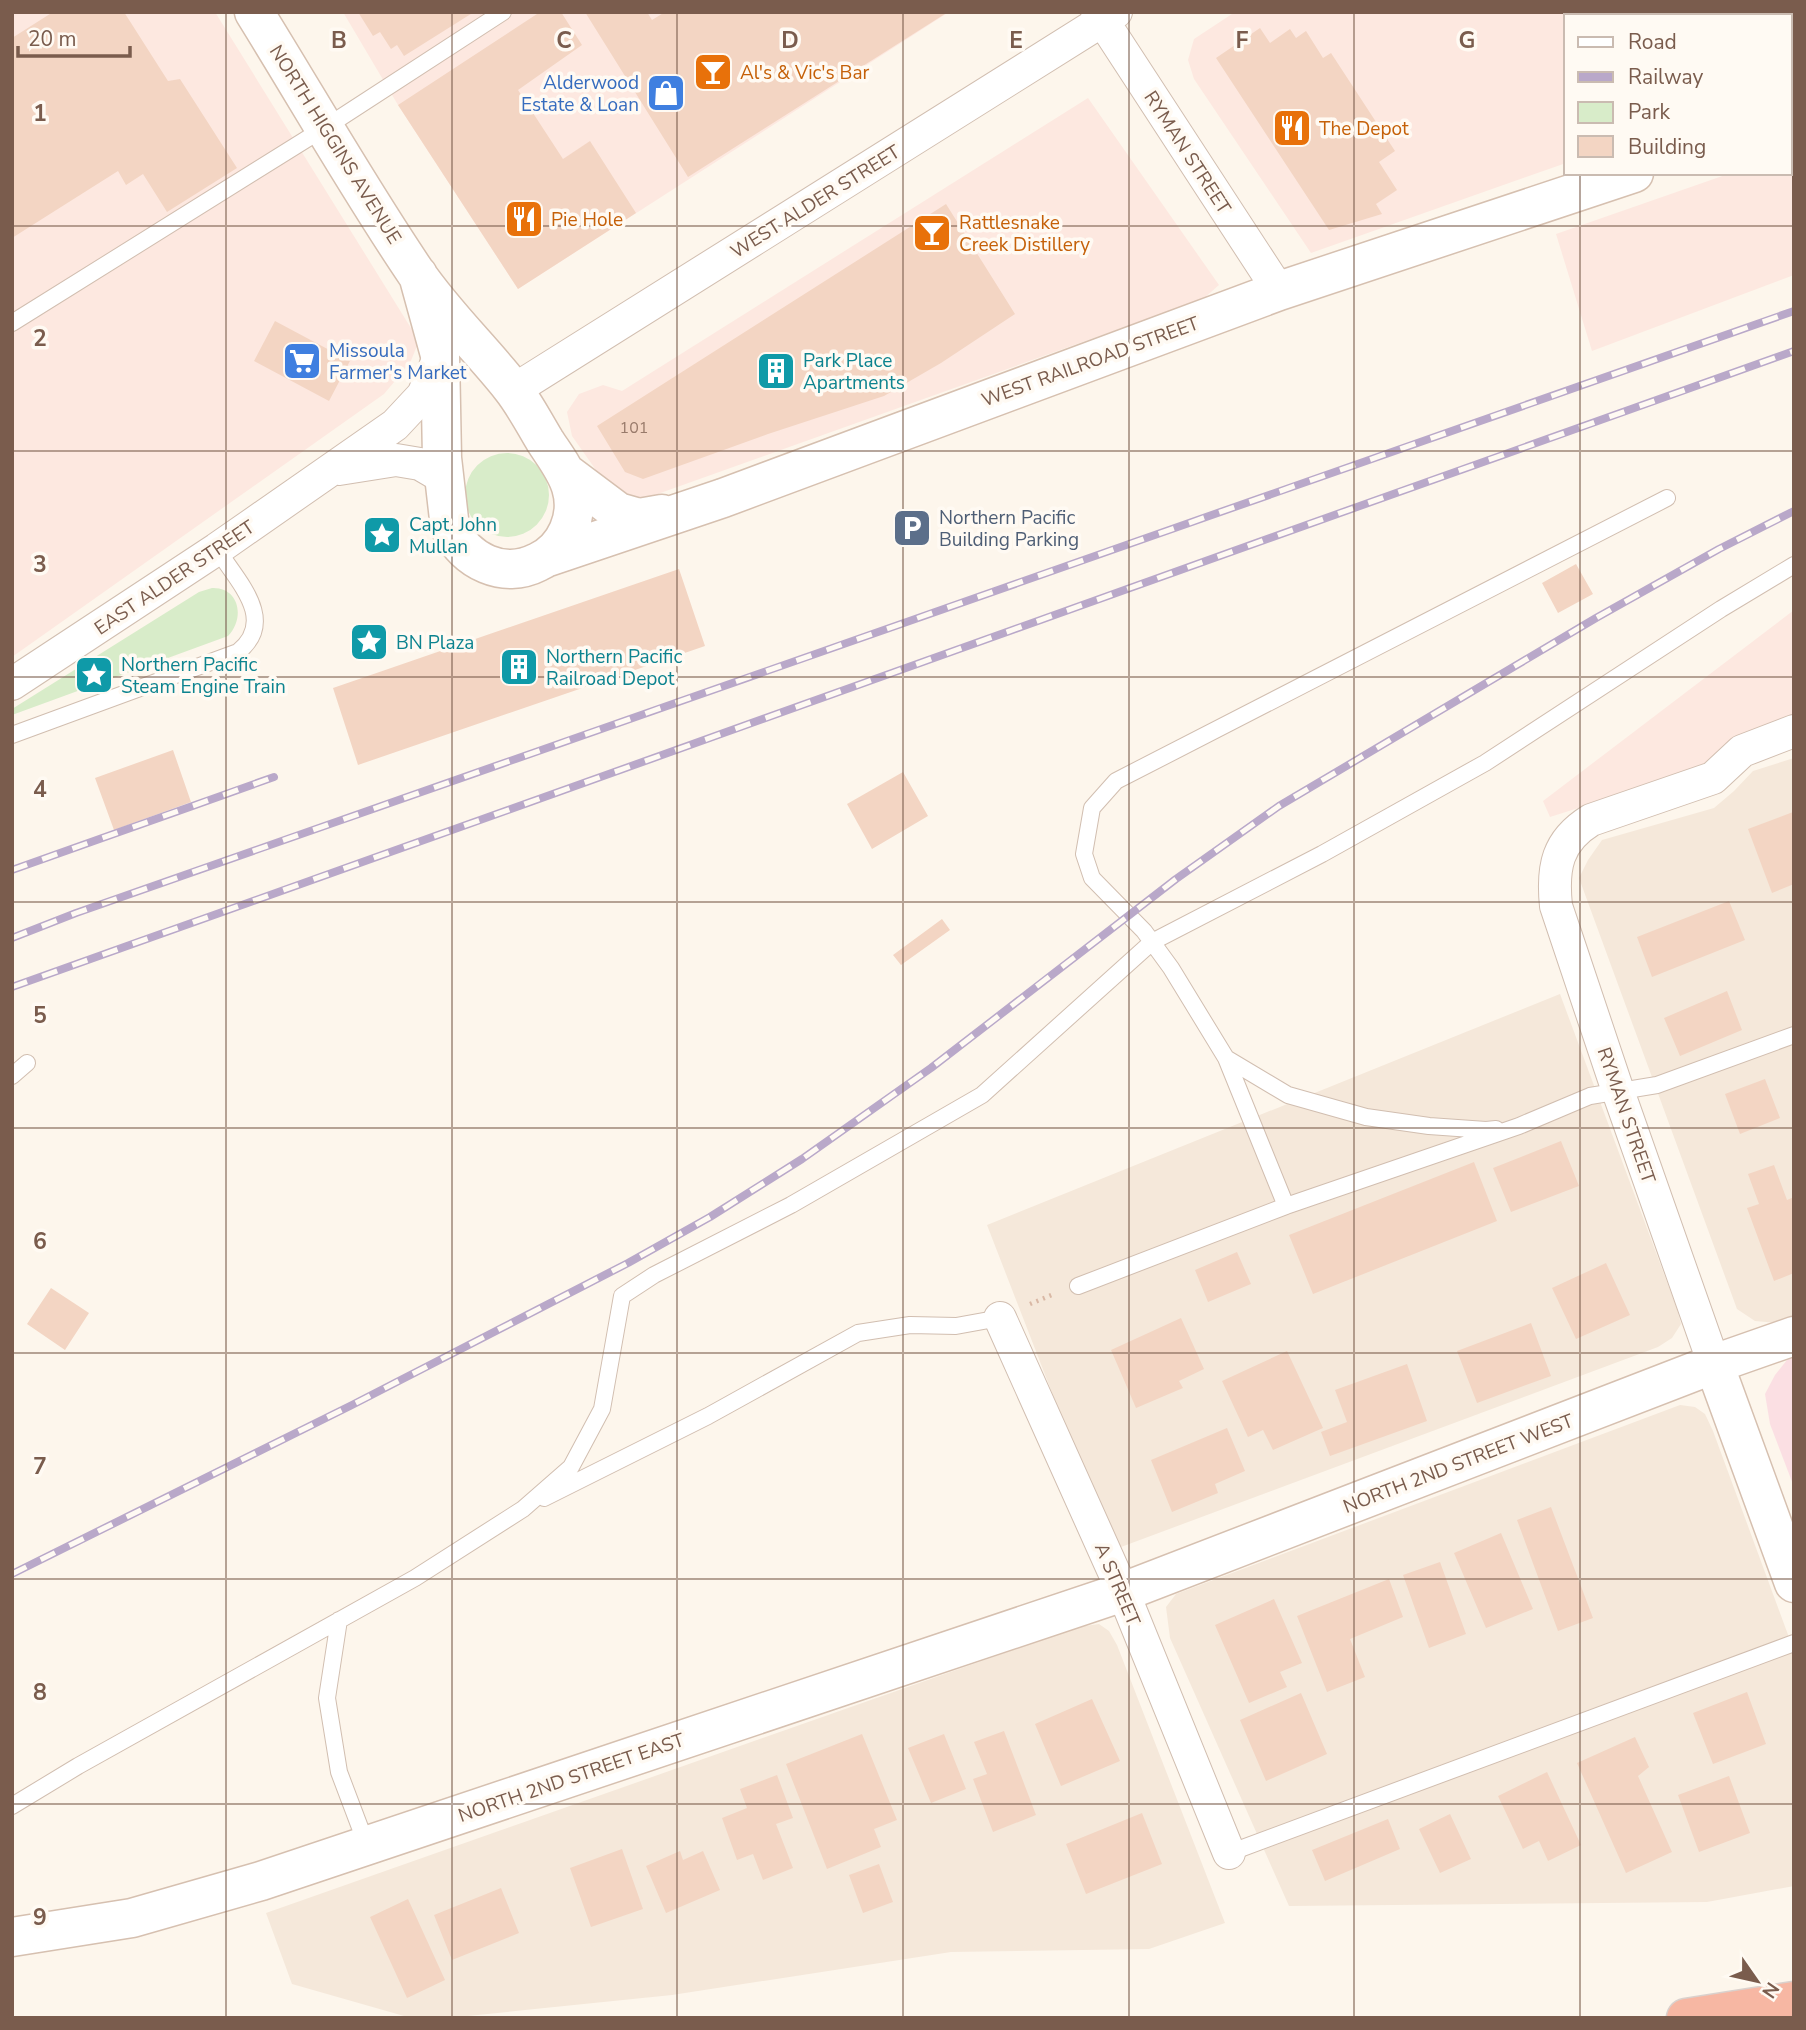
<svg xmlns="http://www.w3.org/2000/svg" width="1806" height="2030" font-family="'Nunito Sans',sans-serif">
  <rect width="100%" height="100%" fill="#fdf6ec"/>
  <path fill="#f5e8da" d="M1794 758V1317L1778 1323 1755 1321 1737 1309 1579 878 1588 860 1602 840 1714 808 1734 791 1753 771Z
    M1560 994 1677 1309 1681 1324 1672 1338 1658 1347 1113 1550 987 1225Z
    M1680 1405 1695 1407 1705 1414 1713 1431 1794 1651V1886L1707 1902 1289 1906 1170 1638 1166 1607 1176 1594Z
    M1099 1624 1109 1631 1117 1645 1225 1923 1149 1949 951 1952 672 1995 448 2018H411L292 1984 266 1913 1078 1627Z"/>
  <path fill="#fde8e0" d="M12 12H215L419 341 410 363 384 394 12 657Z
    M343 12H949L518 289 398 105Z
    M1235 12H1794V83L1790 84V16H1566V163L1311 253 1194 79 1188 60 1194 39Z
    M1088 98 1219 285 1203 299 638 501 610 490 572 436 567 412 579 394 603 385 622 391Z
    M1794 151V275L1592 351 1556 234 1731 173H1790V153Z
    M1794 610V717L1704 768 1550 817 1543 801Z"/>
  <path fill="#fbdfe3" d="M1791 1355H1794V1487L1770 1424 1765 1394 1775 1375Z"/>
  <path fill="#d8ecc9" d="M465 495a42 42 0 1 1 84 0a42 42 0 1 1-84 0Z
    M212 588C240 587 245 619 228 636L12 715V709L199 592Z"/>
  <path fill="#f3d5c3" d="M53 12H124L168 81 180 79 237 168 167 212 143 174 126 185 118 171 12 238V38Z
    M358 12H474L404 56 397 45 391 49 380 32 373 36Z
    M540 12H561L582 45 518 90 563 159 590 141 636 213 518 289 398 105Z
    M585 12H647L652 20 665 12H948L688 177Z
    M1260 28 1270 43 1290 29 1296 38 1306 31 1323 58 1331 53 1395 151 1379 162 1397 190 1376 204 1382 214 1329 230 1216 58Z
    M1790 40 1794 45V67L1790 68Z
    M946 204 1015 314 941 363 884 396 768 434 643 479 625 472 597 426Z
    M275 321 350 361 329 401 254 361Z
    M1576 564 1593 594 1558 613 1542 583Z
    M679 569 705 646 358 765 333 688Z
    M173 750 191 802 114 830 95 778Z
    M903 772 928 816 872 849 847 804Z
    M1793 812 1794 884 1772 893 1748 829Z
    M1729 901 1745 940 1652 977 1637 937Z
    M942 919 950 930 901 965 893 955Z
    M1727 991 1742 1030 1680 1056 1664 1018Z
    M1765 1079 1780 1118 1740 1134 1725 1094Z
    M1561 1141 1579 1186 1511 1212 1493 1168Z
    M1474 1162 1497 1221 1313 1294 1289 1235Z
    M1774 1165 1787 1200 1794 1197V1273L1774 1281 1747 1208 1759 1204 1748 1174Z
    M1237 1252 1251 1284 1208 1302 1195 1270Z
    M1606 1263 1630 1315 1576 1339 1552 1288Z
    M51 1288 89 1313 65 1350 27 1324Z
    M1181 1318 1204 1369 1179 1381 1183 1388 1136 1408 1111 1350Z
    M1531 1323 1551 1376 1477 1403 1457 1351Z
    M1287 1351 1323 1428 1273 1450 1263 1430 1248 1437 1222 1381Z
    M1407 1364 1427 1421 1330 1456 1321 1432 1347 1422 1335 1390Z
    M1227 1428 1245 1471 1215 1484 1218 1493 1172 1512 1151 1460Z
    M1551 1507 1593 1618 1558 1631 1517 1520Z
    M1501 1533 1533 1609 1486 1628 1454 1553Z
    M1440 1562 1466 1634 1429 1648 1403 1575Z
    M1389 1579 1403 1617 1350 1639 1365 1677 1327 1692 1297 1616Z
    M1274 1599 1302 1663 1280 1672 1287 1687 1249 1703 1215 1625Z
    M1747 1692 1766 1744 1713 1764 1693 1713Z
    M1301 1693 1327 1754 1266 1781 1240 1720Z
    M1092 1699 1120 1761 1061 1786 1035 1724Z
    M1004 1731 1036 1815 993 1832 973 1779 987 1774 974 1742Z
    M862 1734 897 1820 874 1829 881 1847 827 1869 786 1764Z
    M944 1734 966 1789 931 1803 908 1748Z
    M1635 1737 1649 1767 1638 1776 1672 1852 1626 1873 1577 1763Z
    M1547 1772 1581 1845 1548 1861 1539 1841 1523 1849 1498 1796Z
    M777 1775 793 1818 776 1824 793 1868 763 1880 753 1854 737 1860 722 1818 747 1808 740 1789Z
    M1729 1776 1750 1833 1699 1852 1678 1795Z
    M1142 1813 1162 1864 1086 1894 1066 1844Z
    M1450 1814 1471 1859 1440 1873 1419 1829Z
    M1388 1819 1400 1849 1325 1881 1312 1850Z
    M622 1849 643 1909 591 1927 570 1868Z
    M680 1851 683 1860 703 1851 720 1890 666 1913 646 1866Z
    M879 1864 893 1902 863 1913 849 1875Z
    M501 1888 519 1933 452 1960 434 1915Z
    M408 1899 445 1980 407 1998 370 1917Z"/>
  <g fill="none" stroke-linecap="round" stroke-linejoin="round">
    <defs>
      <path id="lane" d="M12 323 326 127 503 12
        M12 735 238 652C278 620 237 581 217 549
        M1226 1058 1288 1095 1366 1117 1429 1126 1486 1130 1496 1129
        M12 1076 27 1063
        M1286 1206 1226 1058 1171 968 1144 931 1092 878 1084 854 1092 808 1116 781 1667 498
        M1078 1286 1286 1206 1519 1126 1590 1096 1657 1085 1794 1035
        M544 1498 708 1416 858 1333 910 1325 956 1326 1000 1318
        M339 1620 327 1698 339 1772 367 1846
        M12 1806 78 1766 415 1578 523 1509 571 1467 602 1409 622 1296 654 1275 791 1205 982 1095 1152 942 1322 854 1485 763 1721 609 1794 565
        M1229 1853 1794 1643"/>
      <path id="street" d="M1097 12 1279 291
        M514 390 1116 12
        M339 469 396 460 420 464 444 478
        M12 684 217 549 395 425 423 395 438 360
        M1000 1318 1123 1592 1229 1853
        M1714 1364 1618 1091 1556 906C1552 867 1557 841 1591 820L1713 778 1742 751 1794 731"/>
      <path id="secondary" d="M254 12C308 99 359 189 416 273 444 314 481 349 511 387 524 403 534 423 545 441 554 455 566 470 571 487 580 516 566 549 538 562 503 580 466 561 450 528L442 458 440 355 418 275
        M1790 121 1794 120
        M566 473 618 512 639 518 662 514
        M548 557 723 498 1279 291 1634 173
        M1714 1364 1794 1583
        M12 1937 132 1918 261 1881 1123 1592 1714 1364 1794 1336"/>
      <path id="highway" d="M1686 2018 1794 2001"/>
    </defs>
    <use href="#lane" stroke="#d1beb0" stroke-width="18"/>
    <use href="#street" stroke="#d1beb0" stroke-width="34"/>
    <use href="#secondary" stroke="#d6c0b0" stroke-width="41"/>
    <use href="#highway" stroke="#dad1cd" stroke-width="41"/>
    <path stroke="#d9b8a5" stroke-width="4.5" stroke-dasharray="2 5" stroke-linecap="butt" d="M1030 1304 1054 1294"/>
    <use href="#lane" stroke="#fff" stroke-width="16"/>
    <use href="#street" stroke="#fff" stroke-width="32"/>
    <use href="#secondary" stroke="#fff" stroke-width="38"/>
    <use href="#highway" stroke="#f7b7a3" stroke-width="38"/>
    <defs>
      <path id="rail" d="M12 870 274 777
        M12 938 76 913 1794 311
        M12 987 1794 351
        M12 1574 352 1405 628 1263 710 1217 802 1159 931 1068 1176 879 1279 806 1596 618 1719 549 1794 511"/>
    </defs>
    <use href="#rail" stroke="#b9a8c9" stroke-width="8"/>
    <use href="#rail" stroke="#fffaf3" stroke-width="5" stroke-dasharray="16" stroke-linecap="butt"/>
  </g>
  <path fill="none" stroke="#7a5c4d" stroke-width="2" stroke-opacity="0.55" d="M226 12V2018M452 12V2018M677 12V2018M903 12V2018M1129 12V2018M1354 12V2018M1580 12V16M1580 173V2018M12 226H1794M12 451H1794M12 677H1794M12 902H1794M12 1128H1794M12 1353H1794M12 1579H1794M12 1804H1794"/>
  <defs>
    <symbol id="bar-square" viewBox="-11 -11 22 22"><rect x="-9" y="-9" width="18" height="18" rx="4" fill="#e8710a" stroke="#fffaf3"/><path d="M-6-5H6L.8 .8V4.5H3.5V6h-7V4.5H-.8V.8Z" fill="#fff"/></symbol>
    <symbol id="shop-square" viewBox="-11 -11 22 22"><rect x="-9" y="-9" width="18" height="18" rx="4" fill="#3f7fe0" stroke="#fffaf3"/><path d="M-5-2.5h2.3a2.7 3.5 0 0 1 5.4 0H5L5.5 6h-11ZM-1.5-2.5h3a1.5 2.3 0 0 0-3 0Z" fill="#fff"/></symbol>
    <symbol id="restaurant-square" viewBox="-11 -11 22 22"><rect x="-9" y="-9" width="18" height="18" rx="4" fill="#e8710a" stroke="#fffaf3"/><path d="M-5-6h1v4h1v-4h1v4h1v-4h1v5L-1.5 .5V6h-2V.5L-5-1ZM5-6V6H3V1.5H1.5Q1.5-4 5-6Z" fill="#fff"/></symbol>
    <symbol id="supermarket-square" viewBox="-11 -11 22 22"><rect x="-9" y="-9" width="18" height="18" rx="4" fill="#3f7fe0" stroke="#fffaf3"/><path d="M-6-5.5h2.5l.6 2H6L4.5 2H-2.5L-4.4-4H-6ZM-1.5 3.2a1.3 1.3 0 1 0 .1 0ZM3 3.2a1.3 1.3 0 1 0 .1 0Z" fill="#fff"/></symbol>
    <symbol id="building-square" viewBox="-11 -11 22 22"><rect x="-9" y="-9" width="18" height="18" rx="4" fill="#0f9aa8" stroke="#fffaf3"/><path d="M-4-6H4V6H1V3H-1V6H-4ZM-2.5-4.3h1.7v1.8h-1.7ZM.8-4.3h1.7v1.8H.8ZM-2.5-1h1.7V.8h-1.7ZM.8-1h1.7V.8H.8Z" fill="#fff"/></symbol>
    <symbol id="parking-square" viewBox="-11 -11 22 22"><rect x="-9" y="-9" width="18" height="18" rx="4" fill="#5c6f8a" stroke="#fffaf3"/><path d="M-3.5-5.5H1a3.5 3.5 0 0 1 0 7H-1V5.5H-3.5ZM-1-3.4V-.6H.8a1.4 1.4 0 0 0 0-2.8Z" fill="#fff"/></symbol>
    <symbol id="sight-square" viewBox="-11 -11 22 22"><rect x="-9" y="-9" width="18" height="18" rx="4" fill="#0f9aa8" stroke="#fffaf3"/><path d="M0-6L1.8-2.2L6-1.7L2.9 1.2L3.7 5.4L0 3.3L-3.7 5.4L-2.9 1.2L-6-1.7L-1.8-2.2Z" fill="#fff"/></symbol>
  </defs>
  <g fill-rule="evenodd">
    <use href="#bar-square" x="691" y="50" width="44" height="44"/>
    <use href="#shop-square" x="644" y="71" width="44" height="44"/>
    <use href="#restaurant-square" x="1270" y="106" width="44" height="44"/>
    <use href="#restaurant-square" x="502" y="197" width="44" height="44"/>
    <use href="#bar-square" x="910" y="211" width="44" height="44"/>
    <use href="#supermarket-square" x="280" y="339" width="44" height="44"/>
    <use href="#building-square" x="754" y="349" width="44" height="44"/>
    <use href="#parking-square" x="890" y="506" width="44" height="44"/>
    <use href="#sight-square" x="360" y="513" width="44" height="44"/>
    <use href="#sight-square" x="347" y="620" width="44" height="44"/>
    <use href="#building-square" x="497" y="645" width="44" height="44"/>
    <use href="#sight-square" x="72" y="653" width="44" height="44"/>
  </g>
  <g text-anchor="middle" stroke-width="7" stroke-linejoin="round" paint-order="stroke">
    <g font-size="16" fill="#987a6a">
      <text x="634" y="433">101</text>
    </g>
    <g font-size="19" fill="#c56008" stroke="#fffaf3" text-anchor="start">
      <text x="740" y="79">Al's &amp; Vic's Bar</text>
      <text x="1319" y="135">The Depot</text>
      <text x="551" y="226">Pie Hole</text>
      <text x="959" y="229">Rattlesnake<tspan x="959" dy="22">Creek Distillery</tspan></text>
    </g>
    <g font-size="19" fill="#366cbe" stroke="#fffaf3" text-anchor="end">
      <text x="639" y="89">Alderwood<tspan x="639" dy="22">Estate &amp; Loan</tspan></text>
      <text x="329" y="357" text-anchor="start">Missoula<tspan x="329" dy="22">Farmer's Market</tspan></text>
    </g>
    <g font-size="19" fill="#7a5c4d" stroke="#fffaf3">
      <text transform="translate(336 144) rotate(58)" y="7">NORTH HIGGINS AVENUE</text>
      <text transform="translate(1188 152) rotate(57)" y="7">RYMAN STREET</text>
      <text transform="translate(815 201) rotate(-32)" y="7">WEST ALDER STREET</text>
      <text transform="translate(1090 361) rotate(-20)" y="7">WEST RAILROAD STREET</text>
      <text transform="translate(174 577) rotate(-34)" y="7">EAST ALDER STREET</text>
      <text transform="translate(1627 1115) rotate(71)" y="7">RYMAN STREET</text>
      <text transform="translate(1458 1463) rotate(-21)" y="7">NORTH 2ND STREET WEST</text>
      <text transform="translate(1118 1584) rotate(67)" y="7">A STREET</text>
      <text transform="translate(571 1777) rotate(-19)" y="7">NORTH 2ND STREET EAST</text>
    </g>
    <g font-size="19" fill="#0d838f" stroke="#fffaf3" text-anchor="start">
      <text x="803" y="367">Park Place<tspan x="803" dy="22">Apartments</tspan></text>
      <text x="409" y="531">Capt. John<tspan x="409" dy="22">Mullan</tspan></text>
      <text x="396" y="649">BN Plaza</text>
      <text x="546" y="663">Northern Pacific<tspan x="546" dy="22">Railroad Depot</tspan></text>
      <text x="121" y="671">Northern Pacific<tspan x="121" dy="22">Steam Engine Train</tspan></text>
    </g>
    <g font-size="19" fill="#4e5e75" stroke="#fffaf3" text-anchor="start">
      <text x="939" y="524">Northern Pacific<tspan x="939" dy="22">Building Parking</tspan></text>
    </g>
  </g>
  <g font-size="23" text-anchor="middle" font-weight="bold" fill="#7a5c4d" stroke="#fffaf3" stroke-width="7" stroke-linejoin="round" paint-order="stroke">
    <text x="339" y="48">B</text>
    <text x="564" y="48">C</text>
    <text x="790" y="48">D</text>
    <text x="1016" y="48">E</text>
    <text x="1242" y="48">F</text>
    <text x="1467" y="48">G</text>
    <text x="40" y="121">1</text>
    <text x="40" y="346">2</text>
    <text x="40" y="572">3</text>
    <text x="40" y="797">4</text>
    <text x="40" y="1023">5</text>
    <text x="40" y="1249">6</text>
    <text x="40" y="1474">7</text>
    <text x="40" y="1700">8</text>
    <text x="40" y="1925">9</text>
  </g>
  <rect width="1806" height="2030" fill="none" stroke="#7a5c4d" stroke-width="28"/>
  <rect x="1564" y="14" width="228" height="161" fill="#fffaf3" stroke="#cabbb1" stroke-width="2"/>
  <rect x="1578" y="37" width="35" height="10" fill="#ffffff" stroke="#cabbb1" stroke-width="2"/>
  <text x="1628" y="49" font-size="21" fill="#7a5c4d">Road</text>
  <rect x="1578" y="72" width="35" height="10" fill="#b9a8c9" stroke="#cabbb1" stroke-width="2"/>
  <text x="1628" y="84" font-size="21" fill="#7a5c4d">Railway</text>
  <rect x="1578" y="102" width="35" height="21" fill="#d8ecc9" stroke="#cabbb1" stroke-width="2"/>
  <text x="1628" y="119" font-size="21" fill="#7a5c4d">Park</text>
  <rect x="1578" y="136" width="35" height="21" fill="#f3d5c3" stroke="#cabbb1" stroke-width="2"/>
  <text x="1628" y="154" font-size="21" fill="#7a5c4d">Building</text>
  <g transform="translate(1757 1981) rotate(124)" stroke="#fffaf3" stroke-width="5" paint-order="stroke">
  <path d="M0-5L12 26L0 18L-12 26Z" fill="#7a5c4d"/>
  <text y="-10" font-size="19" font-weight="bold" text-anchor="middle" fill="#7a5c4d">N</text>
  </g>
  <path d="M18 46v10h112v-10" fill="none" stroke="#7a5c4d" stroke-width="3.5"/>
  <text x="28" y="46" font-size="21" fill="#7a5c4d" stroke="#fffaf3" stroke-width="5" paint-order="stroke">20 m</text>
</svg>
